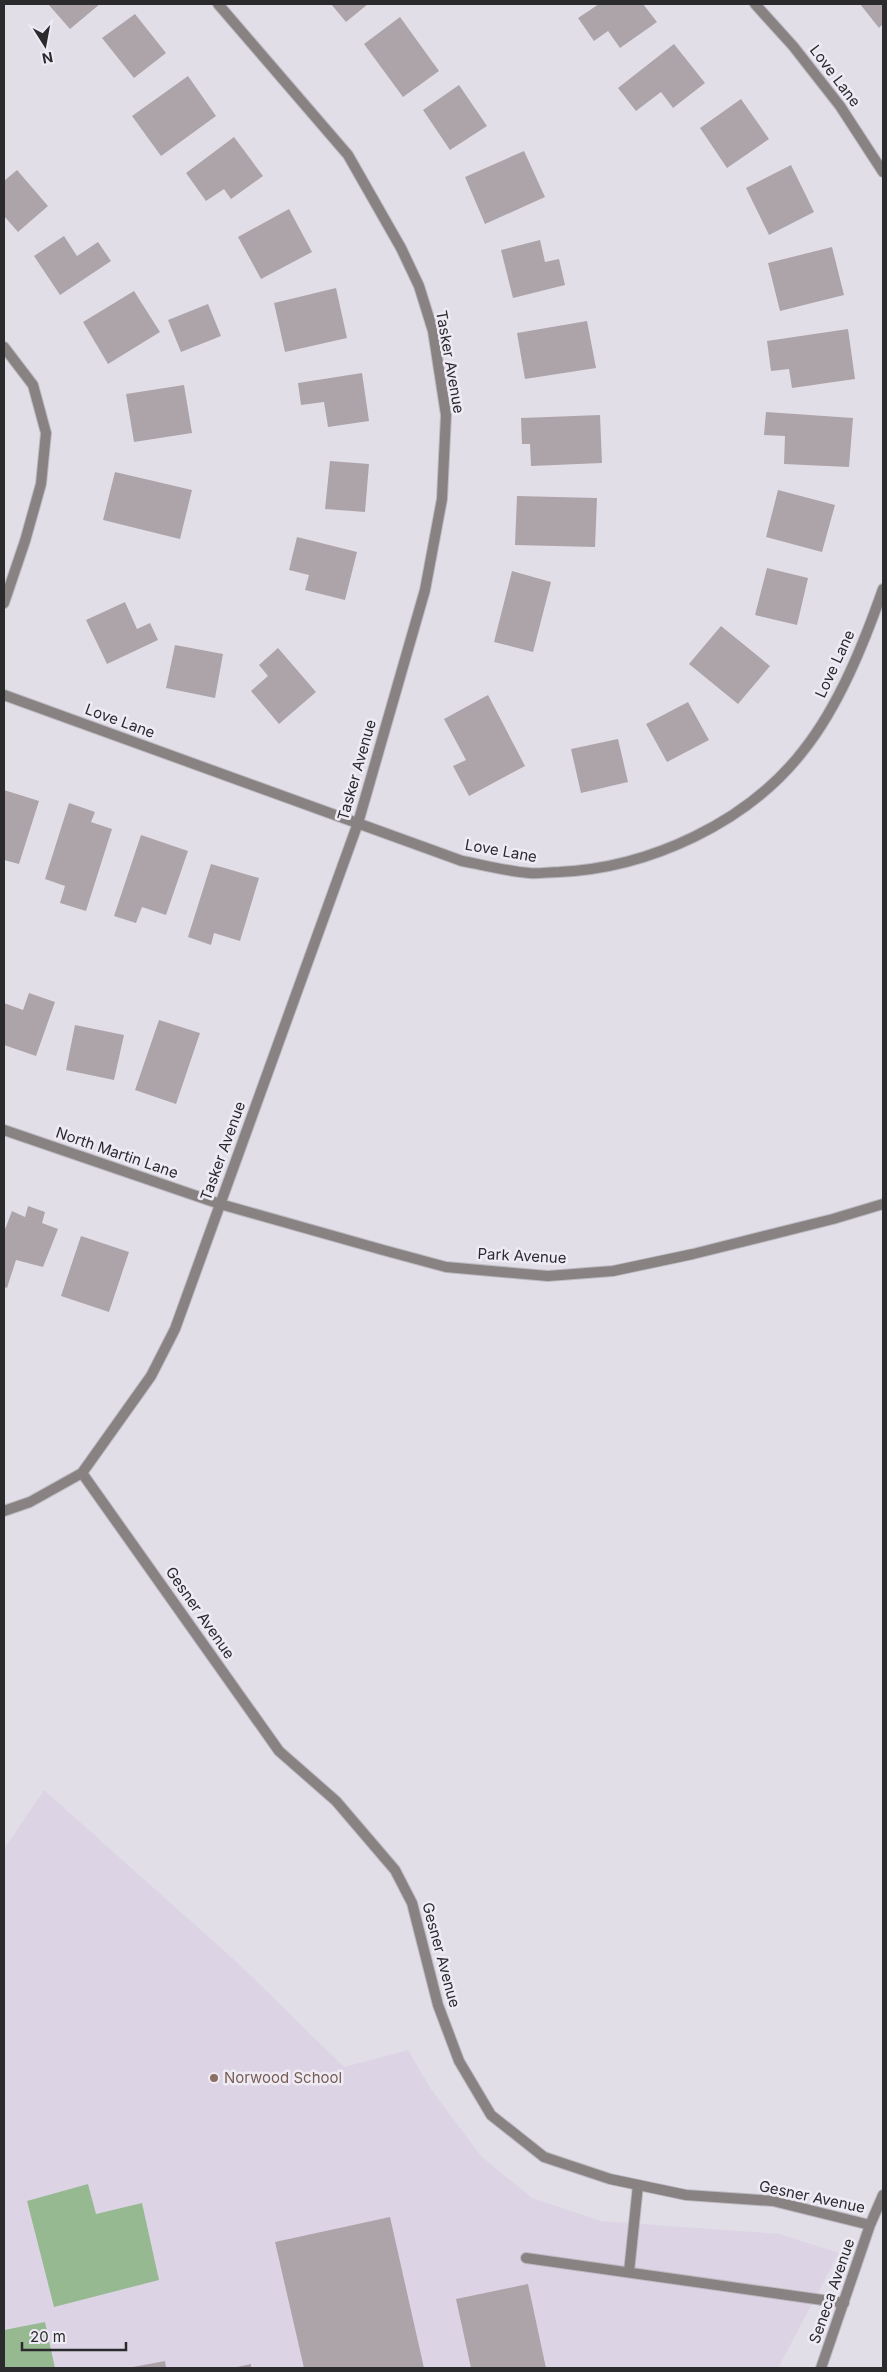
<svg xmlns="http://www.w3.org/2000/svg" width="887" height="2372" font-family="Inter,sans-serif">
  <rect width="100%" height="100%" fill="#e2dee7"/>
  <path fill="#dcd4e4" d="M44 1790 240 1965 344 2067 408 2050 431 2089 481 2156 532 2198 601 2221 780 2234 839 2253 778 2368H4V1849Z"/>
  <path fill="#96b992" d="M88 2184 96 2214 142 2203 159 2280 54 2307 27 2201Z
    M45 2322 55 2368H4V2330Z"/>
  <path fill="#ada4aa" d="M48 4H100L70 29Z
    M331 4H368L346 22Z
    M599 4H643L657 22 620 48 608 31 594 41 578 18Z
    M860 4H883V24L879 28Z
    M135 14 166 53 134 78 102 38Z
    M400 17 439 71 403 97 364 44Z
    M674 44 705 83 673 108 661 92 636 111 618 88Z
    M188 76 216 116 161 156 132 116Z
    M459 85 487 126 450 150 423 110Z
    M741 99 769 139 727 168 700 128Z
    M234 137 263 176 231 199 224 189 206 201 186 173Z
    M524 151 545 197 485 224 465 177Z
    M791 165 814 212 769 235 746 188Z
    M17 170 48 206 18 232 4 216V181Z
    M289 209 312 252 261 279 238 237Z
    M64 236 77 256 98 242 111 261 60 295 34 256Z
    M540 240 545 262 559 259 565 285 513 298 501 250Z
    M832 247 844 295 780 311 768 263Z
    M336 288 347 338 285 352 274 303Z
    M134 291 160 332 108 364 83 322Z
    M208 304 221 336 181 352 168 320Z
    M587 321 596 368 525 379 517 333Z
    M848 329 855 379 792 388 789 369 771 371 767 341Z
    M362 373 369 421 328 427 324 402 301 405 298 383Z
    M184 385 192 433 134 442 126 394Z
    M766 412 853 418 849 467 784 464 785 436 764 435Z
    M600 415 602 463 531 466 530 444H522L521 418Z
    M330 461 369 464 365 512 325 509Z
    M115 472 192 490 180 539 103 520Z
    M778 490 835 505 822 552 766 537Z
    M517 496 597 498 595 547 515 545Z
    M297 537 357 552 345 600 305 590 309 575 289 570Z
    M767 568 808 578 797 625 755 615Z
    M512 571 551 582 533 652 494 642Z
    M125 602 137 629 150 623 158 640 107 664 86 620Z
    M721 626 770 666 738 704 689 664Z
    M175 645 223 654 215 698 166 688Z
    M278 648 316 692 279 724 251 691 268 676 259 665Z
    M488 695 525 766 469 796 453 766 466 760 444 719Z
    M688 702 709 740 667 762 646 724Z
    M618 739 628 782 581 793 571 749Z
    M4 790 39 801 19 864 4 860Z
    M69 803 95 812 91 822 112 829 86 911 60 903 65 886 45 879Z
    M141 835 188 851 166 915 142 907 136 923 114 916Z
    M211 864 259 878 240 941 214 933 211 945 188 937Z
    M29 993 55 1002 36 1056 4 1045V1003L23 1010Z
    M159 1020 200 1033 176 1104 135 1090Z
    M75 1025 124 1035 114 1080 66 1070Z
    M28 1206 45 1212 42 1223 58 1229 43 1267 16 1260 7 1288 4 1287V1232L12 1211 25 1217Z
    M81 1236 129 1252 109 1312 61 1296Z
    M390 2217 424 2368H304L275 2242Z
    M528 2284 546 2368H471L456 2299Z
    M165 2361 166 2368H133V2367Z
    M251 2364V2368H237V2367Z"/>
  <g fill="none" stroke-linecap="round" stroke-linejoin="round">
    <defs>
      <path id="service" d="M526 2258 844 2303
        M629 2272 638 2185"/>
      <path id="minor" d="M755 4 793 46 840 106 883 172
        M4 347 33 385 46 433 41 484 25 541 4 603
        M4 695 462 861C484 865 506 871 529 873 539 874 549 872 559 872 649 868 747 823 803 751 839 706 864 643 883 589
        M4 1130 220 1204 383 1250 446 1267 548 1276 613 1271 693 1254 833 1219 883 1204
        M82 1473 279 1751 336 1801 395 1870 412 1903 438 2005 459 2061 491 2115 544 2157 610 2179 686 2195 773 2201 870 2225
        M4 1511 30 1502 82 1473 151 1376 175 1329 358 823 425 590 442 499 446 415 433 331 419 286 401 248 348 155 218 4
        M821 2368 870 2225 883 2195"/>
    </defs>
    <use href="#service" stroke="#bdbac2" stroke-width="12"/>
    <use href="#minor" stroke="#bdbac2" stroke-width="12"/>
    <use href="#service" stroke="#888382" stroke-width="10"/>
    <use href="#minor" stroke="#888382" stroke-width="10"/>
  </g>
  <circle fill="#8d6e63" stroke="#efebf5" stroke-width="2" cx="214" cy="2078" r="5"/>
  <g text-anchor="middle" stroke-width="5" stroke-linejoin="round" paint-order="stroke">
    <g font-size="15" fill="#2b2a2d" stroke="#efebf5">
      <text transform="translate(835 76) rotate(53)" y="5">Love Lane</text>
      <text transform="translate(450 362) rotate(80)" y="5">Tasker Avenue</text>
      <text transform="translate(835 664) rotate(-65)" y="5">Love Lane</text>
      <text transform="translate(120 721) rotate(20)" y="5">Love Lane</text>
      <text transform="translate(357 770) rotate(-74)" y="5">Tasker Avenue</text>
      <text transform="translate(501 851) rotate(10)" y="5">Love Lane</text>
      <text transform="translate(223 1151) rotate(-70)" y="5">Tasker Avenue</text>
      <text transform="translate(117 1153) rotate(19)" y="5">North Martin Lane</text>
      <text transform="translate(522 1256) rotate(3)" y="5">Park Avenue</text>
      <text transform="translate(200 1613) rotate(55)" y="5">Gesner Avenue</text>
      <text transform="translate(441 1955) rotate(75)" y="5">Gesner Avenue</text>
      <text transform="translate(812 2197) rotate(12)" y="5">Gesner Avenue</text>
      <text transform="translate(832 2291) rotate(-71)" y="5">Seneca Avenue</text>
    </g>
    <g font-size="15" fill="#785e54" stroke="#efebf5" text-anchor="start">
      <text x="224" y="2083">Norwood School</text>
    </g>
  </g>
  <rect width="887" height="2372" fill="none" stroke="#2b2a2d" stroke-width="10"/>
  <g transform="translate(45 45) rotate(169)" stroke="#efebf5" stroke-width="4" paint-order="stroke">
  <path d="M0-4L9 19L0 12L-9 19Z" fill="#2b2a2d"/>
  <text y="-8" font-size="14" font-weight="bold" text-anchor="middle" fill="#2b2a2d">N</text>
  </g>
  <path d="M22 2342v8h104v-8" fill="none" stroke="#2b2a2d" stroke-width="2.5"/>
  <text x="30" y="2342" font-size="15" fill="#2b2a2d" stroke="#efebf5" stroke-width="4" paint-order="stroke">20 m</text>
</svg>
